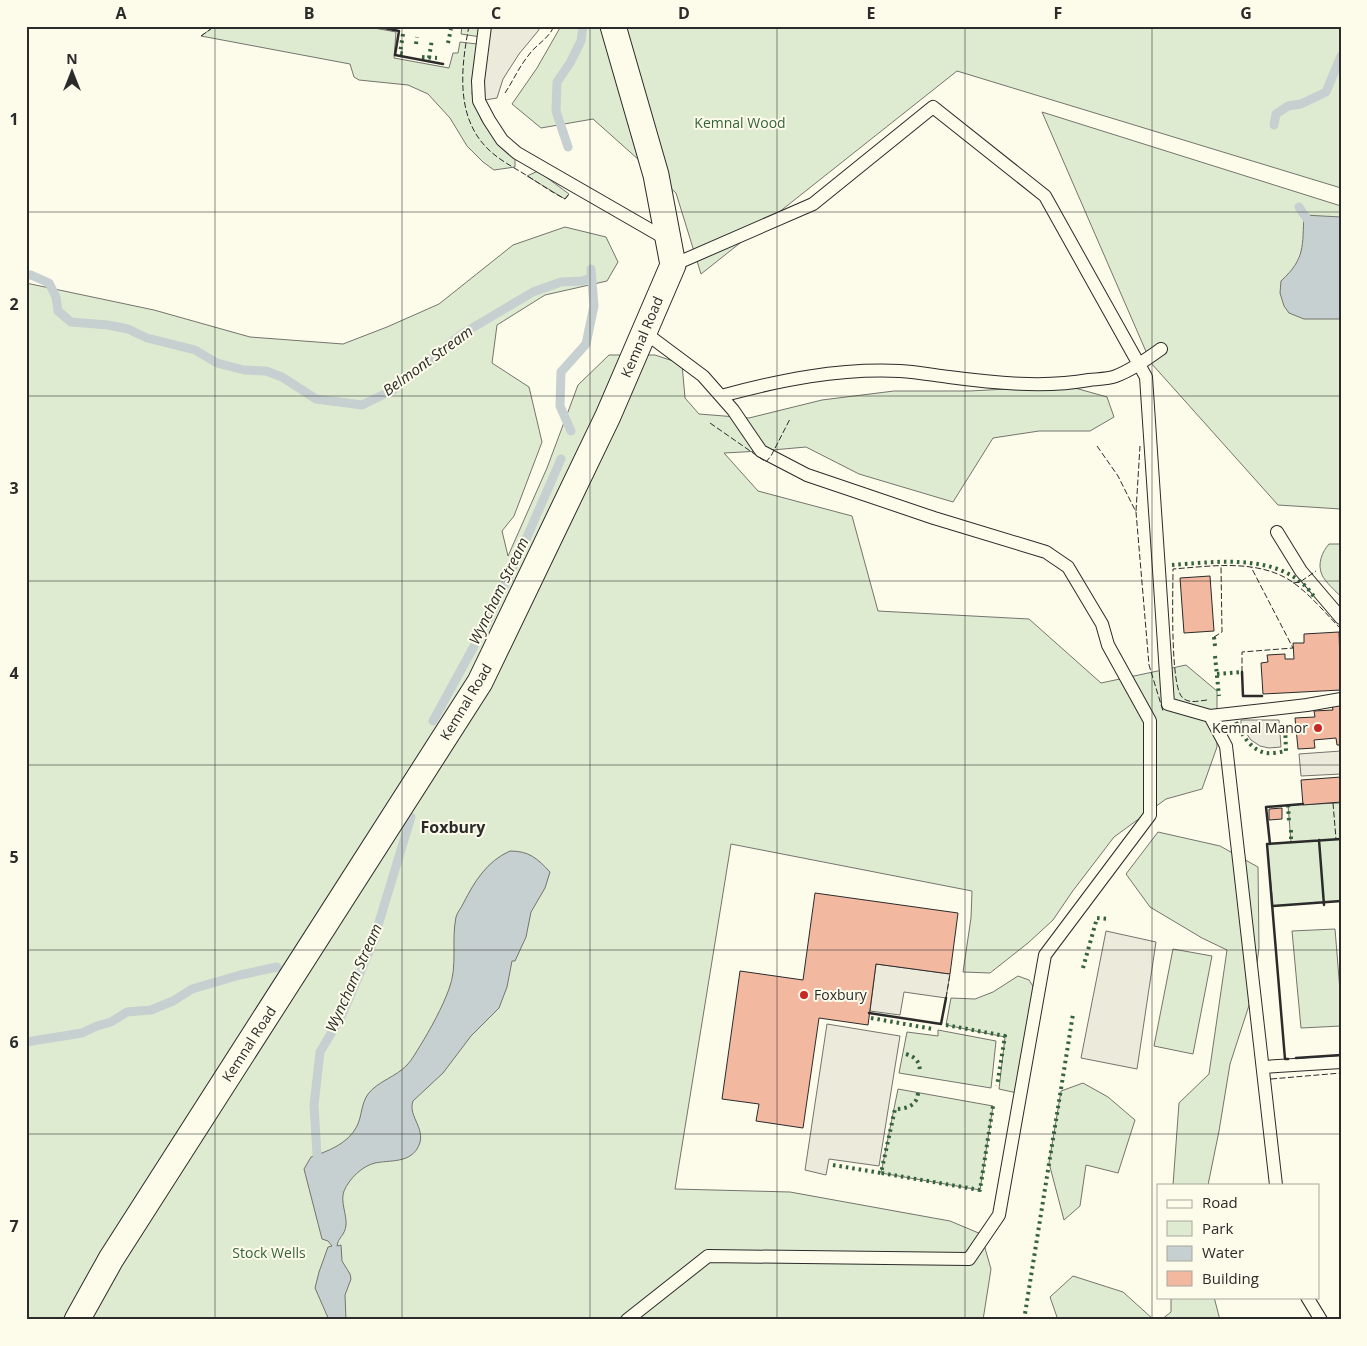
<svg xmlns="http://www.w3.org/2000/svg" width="1367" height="1346" font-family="'Open Sans',sans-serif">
  <rect width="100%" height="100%" fill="#fdfbea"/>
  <path fill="#deebd1" stroke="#74746e" d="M215 26H363L396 32 394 58 449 68 453 53H458L460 42 477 44 472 94 481 119 496 142 515 157V167L494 170 483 162 467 146 450 118 428 94 408 85 359 80 354 77 350 64 201 36Z
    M462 26H483L481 37 461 34Z
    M561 26H1341V188L957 71 701 274 676 193 593 119 541 128 512 104 537 68Z
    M1042 112 1341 206V509L1278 505 1151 363Z
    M538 171 569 194 565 199 527 176Z
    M565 227 606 237 618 262 607 281 545 295 497 325 492 363 529 387 542 442 514 516 502 531 508 556 547 468 578 385 609 355H655L682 364 685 398 699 414 749 418 822 400 894 391H969L1068 386 1107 397 1114 417 1090 431H1039L993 438 953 502 859 474 806 447 761 451 724 453 758 491 852 516 878 611 1029 619 1101 683 1186 665 1217 691V747L1202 789 1166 799 1114 837 1072 892 1053 920 1028 943 990 973 963 972 971 918 972 891 731 844 675 1189 790 1192 950 1221 981 1234 991 1269 983 1320H26V283L154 310 250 337 343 344 387 327 439 304 513 245Z
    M1329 544H1341V597C1336 591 1325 582 1322 575 1317 564 1322 552 1329 544Z
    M1341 803V901L1273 906 1267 844 1291 842 1288 805Z
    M1158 832 1220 846 1258 867 1259 948 1253 993 1230 1064 1219 1131 1208 1185H1173L1179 1103 1209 1074 1227 950 1202 938 1150 907 1126 874Z
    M1335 929 1341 1003V1026L1301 1028 1292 931Z
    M1173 949 1212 956 1193 1054 1154 1046Z
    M1018 976 1029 980 1036 991 1017 1093 999 1089 1005 1037 946 1025 951 998 975 999 993 992Z
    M938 1030 996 1041 991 1088 899 1073 907 1032 938 1036Z
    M1083 1083 1108 1097 1135 1120 1118 1173 1086 1165 1080 1206 1064 1220 1049 1163 1061 1091Z
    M898 1089 993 1106 980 1190 881 1173Z
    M1073 1276 1123 1292 1154 1320H1058L1050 1297Z
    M1171 1297H1214L1220 1320H1161L1171 1312Z"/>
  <path fill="#eceadb" stroke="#74746e" d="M485 26H541L538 31 519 54 503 79 497 98 479 101Z
    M1241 720H1279L1281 747 1269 748 1260 746 1251 740 1241 726Z
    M1341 751V774L1301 776 1299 754Z
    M1106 931 1156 942 1137 1069 1081 1058Z
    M876 964 950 974 946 998 904 992 900 1015 870 1011Z
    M827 1024 900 1036 879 1166 829 1159 826 1175 805 1170Z"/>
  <path fill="#c7d0d0" stroke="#74746e" d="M1304 215 1341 217V319H1304L1289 313 1284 306 1280 293 1281 281C1306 258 1302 246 1304 215Z
    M510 851C529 851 537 858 550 872L545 888 531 912 526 937 515 961H512L507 987 499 1008 471 1036 443 1073 413 1101C407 1117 429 1130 417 1149 408 1163 390 1160 375 1163 362 1166 349 1179 344 1191 340 1201 347 1215 346 1225 345 1236 338 1237 337 1246L341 1245 342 1261 350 1274 351 1279 345 1295 346 1320H329L315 1288 319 1272 328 1247 332 1246 328 1241 322 1239 304 1169 311 1157C328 1151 348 1144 357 1126 362 1116 361 1104 368 1094 378 1081 396 1077 407 1065 412 1060 416 1052 420 1046 431 1028 442 1008 449 989 458 966 451 941 456 917 457 913 461 908 463 904 474 882 487 861 510 851Z"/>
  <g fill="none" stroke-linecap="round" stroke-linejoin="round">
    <path stroke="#c7d0d0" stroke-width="9" d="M1274 125 1276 114 1288 106 1301 104 1326 92 1341 56
      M568 147 556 111 557 82 570 63 581 41 583 26
      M1299 207 1311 225
      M26 275H31L49 283 56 297 58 311 71 322 108 325 128 329 147 338 195 350 217 363 244 370 266 371 282 377 316 399 362 405 393 390 462 334 533 292 561 282 582 281 591 278
      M571 431 560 406 561 372 586 344 594 306 591 269
      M433 721 485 626 527 537 561 459
      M373 942 411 817
      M26 1042 82 1033 97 1026 111 1022 127 1012 151 1010 173 1001 192 989 240 975 277 967
      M320 1166 317 1155 314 1105 320 1052 341 1017 375 938"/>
  </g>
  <path fill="#f2b8a0" stroke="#2b2b2b" d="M1210 576 1214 631 1184 633 1180 578Z
    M1339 632 1341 690 1263 694 1261 663 1268 662 1267 655 1285 654V659H1294L1293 643H1304V634Z
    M1332 705H1341V745H1337L1336 738 1314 740 1315 748 1298 749 1295 718 1315 717 1314 711 1333 710Z
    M1341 777V802L1303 805 1301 780Z
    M1282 808V819L1269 820V809Z
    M815 893 958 913 950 974 876 964 868 1025 819 1018 803 1128 756 1121 759 1104 722 1099 740 971 803 980Z"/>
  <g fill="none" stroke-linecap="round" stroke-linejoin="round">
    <defs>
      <path id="service" d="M485 26 478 81 479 101 489 120 502 140 517 153 668 240
        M673 265 813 204 933 107 1045 196 1146 377 1168 704 1210 716 1307 705 1341 699
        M721 396C780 380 839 368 900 371 917 372 933 375 949 377 994 383 1045 388 1089 380 1098 379 1108 379 1116 376 1132 370 1147 359 1161 349
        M1277 532 1301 571 1341 618
        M1210 716 1226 746 1276 1185
        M1263 1067 1341 1062
        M1307 1297 1321 1320
        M627 1320 708 1256 969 1259 999 1215 1045 955 1150 815V721L1108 645 1102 624 1068 567 1046 552 934 518 807 475 761 451 733 410 703 376 644 332"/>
      <path id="minor" d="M77 1320 111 1259 480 682 608 416 673 265 656 175 613 26"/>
    </defs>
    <use href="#service" stroke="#2b2b2b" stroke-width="14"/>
    <use href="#minor" stroke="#2b2b2b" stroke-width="27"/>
    <use href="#service" stroke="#fdfbea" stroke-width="12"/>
    <use href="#minor" stroke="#fdfbea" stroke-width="25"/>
    <path stroke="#34623c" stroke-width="4" stroke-dasharray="2.5 4" stroke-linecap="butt" d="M403 34 400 53 406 54
      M448 43 451 29
      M416 44 417 37
      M422 57 437 58
      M429 58 432 39
      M1172 565C1213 562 1270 554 1303 584 1308 588 1312 594 1316 599
      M1214 637 1215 646
      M1215 656 1219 696
      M1217 674 1242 672
      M1236 722C1242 735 1251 750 1266 753 1272 754 1280 752 1286 751L1285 725
      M1288 805 1289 821
      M1291 830V843
      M1083 968 1097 918 1110 919
      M871 1018 933 1029
      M946 1025 1005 1036 997 1086
      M906 1054C916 1057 920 1062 920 1073
      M918 1093C917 1106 906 1109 895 1109L881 1173 980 1190 993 1106
      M833 1165 881 1173
      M1024 1320 1073 1014"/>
    <path stroke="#2b2b2b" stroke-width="1" stroke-dasharray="6 2.5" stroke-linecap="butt" d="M469 26C461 67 455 117 488 149 499 160 513 167 526 175 539 183 551 192 565 199L569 194
      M195 29 198 26
      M201 36 215 26
      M505 93C513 81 519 67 528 56 536 44 548 40 554 26
      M710 423 766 462 771 456 790 419
      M1097 446 1118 476 1136 512 1149 665 1163 711
      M1136 511 1140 446
      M1293 583 1300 582 1316 571
      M1214 637 1222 632 1221 566
      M1242 672V652L1293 648 1251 567
      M1207 700C1198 701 1188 704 1182 697 1170 685 1173 590 1173 569 1212 566 1257 559 1291 581 1310 594 1325 613 1341 629
      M1333 803 1336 839
      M946 998 950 974
      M1271 1079 1341 1073"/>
    <path stroke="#2b2b2b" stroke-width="2.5" d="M375 26 399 31 395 55 443 64
      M1242 672 1243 696H1262
      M1319 840 1324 905
      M1270 844 1266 807 1303 804
      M1273 906 1341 901
      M869 1013 941 1024 946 998
      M1296 1058 1341 1055
      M1288 1059H1285L1267 844 1341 839"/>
  </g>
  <path fill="none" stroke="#2b2b2b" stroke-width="1" stroke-opacity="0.55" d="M215 26V1320M402 26V1320M590 26V1320M777 26V1320M965 26V1320M1152 26V1320M26 212H1341M26 396H1341M26 581H1341M26 765H1341M26 950H1341M26 1134H1341"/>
  <g fill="#c62828" stroke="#fdfbea" stroke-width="2">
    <circle cx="1318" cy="728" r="5"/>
    <circle cx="804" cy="995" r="5"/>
  </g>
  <g text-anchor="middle" stroke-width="4" stroke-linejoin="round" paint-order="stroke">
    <g font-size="14" fill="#34623c" stroke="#fdfbea">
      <text x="740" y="128">Kemnal Wood</text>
      <text x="269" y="1258">Stock Wells</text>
    </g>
    <g font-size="14" fill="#2b2b2b" stroke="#fdfbea">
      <text transform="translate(642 337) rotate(-67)" y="5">Kemnal Road</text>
      <text transform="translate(466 702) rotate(-59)" y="5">Kemnal Road</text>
      <text transform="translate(249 1044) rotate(-57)" y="5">Kemnal Road</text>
    </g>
    <g font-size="14" fill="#2b2b2b" stroke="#fdfbea" text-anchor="end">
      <text x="1308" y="733">Kemnal Manor</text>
      <text x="814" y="1000" text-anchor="start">Foxbury</text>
    </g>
    <g font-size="15" font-style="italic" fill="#2b2b2b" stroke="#fdfbea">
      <text transform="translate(428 361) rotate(-36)" y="5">Belmont Stream</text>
      <text transform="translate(499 591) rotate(-64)" y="5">Wyncham Stream</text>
      <text transform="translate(354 978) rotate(-66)" y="5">Wyncham Stream</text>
    </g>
    <g font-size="16" font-weight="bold" fill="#2b2b2b" stroke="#fdfbea">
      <text x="453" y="833">Foxbury</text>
    </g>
  </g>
  <rect width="1367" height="1346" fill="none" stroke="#fdfbea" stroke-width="55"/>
  <rect x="1157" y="1184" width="162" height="115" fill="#fdfbea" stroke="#a9a89e"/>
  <rect x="1167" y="1200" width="25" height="8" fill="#fdfbea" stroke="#a9a89e"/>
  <text x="1202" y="1208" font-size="15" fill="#2b2b2b">Road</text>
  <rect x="1167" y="1221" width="25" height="15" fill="#deebd1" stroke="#a9a89e"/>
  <text x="1202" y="1234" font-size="15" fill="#2b2b2b">Park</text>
  <rect x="1167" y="1246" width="25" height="15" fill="#c7d0d0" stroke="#a9a89e"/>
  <text x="1202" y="1258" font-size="15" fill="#2b2b2b">Water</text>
  <rect x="1167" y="1271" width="25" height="15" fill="#f2b8a0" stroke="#a9a89e"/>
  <text x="1202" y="1284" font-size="15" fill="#2b2b2b">Building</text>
  <g transform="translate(72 72)" stroke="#fdfbea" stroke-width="4" paint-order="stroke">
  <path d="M0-4L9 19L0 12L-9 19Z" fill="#2b2b2b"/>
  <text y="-8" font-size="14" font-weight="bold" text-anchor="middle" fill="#2b2b2b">N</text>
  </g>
  <rect x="28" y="28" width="1312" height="1290" fill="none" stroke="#2b2b2b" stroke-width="2"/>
  <g font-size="16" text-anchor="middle" font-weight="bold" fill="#2b2b2b">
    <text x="121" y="19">A</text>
    <text x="309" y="19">B</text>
    <text x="496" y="19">C</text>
    <text x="684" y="19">D</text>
    <text x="871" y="19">E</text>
    <text x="1058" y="19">F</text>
    <text x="1246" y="19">G</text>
    <text x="14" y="125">1</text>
    <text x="14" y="310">2</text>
    <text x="14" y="494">3</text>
    <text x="14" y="679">4</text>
    <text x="14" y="863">5</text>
    <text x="14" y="1048">6</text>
    <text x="14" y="1232">7</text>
  </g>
</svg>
